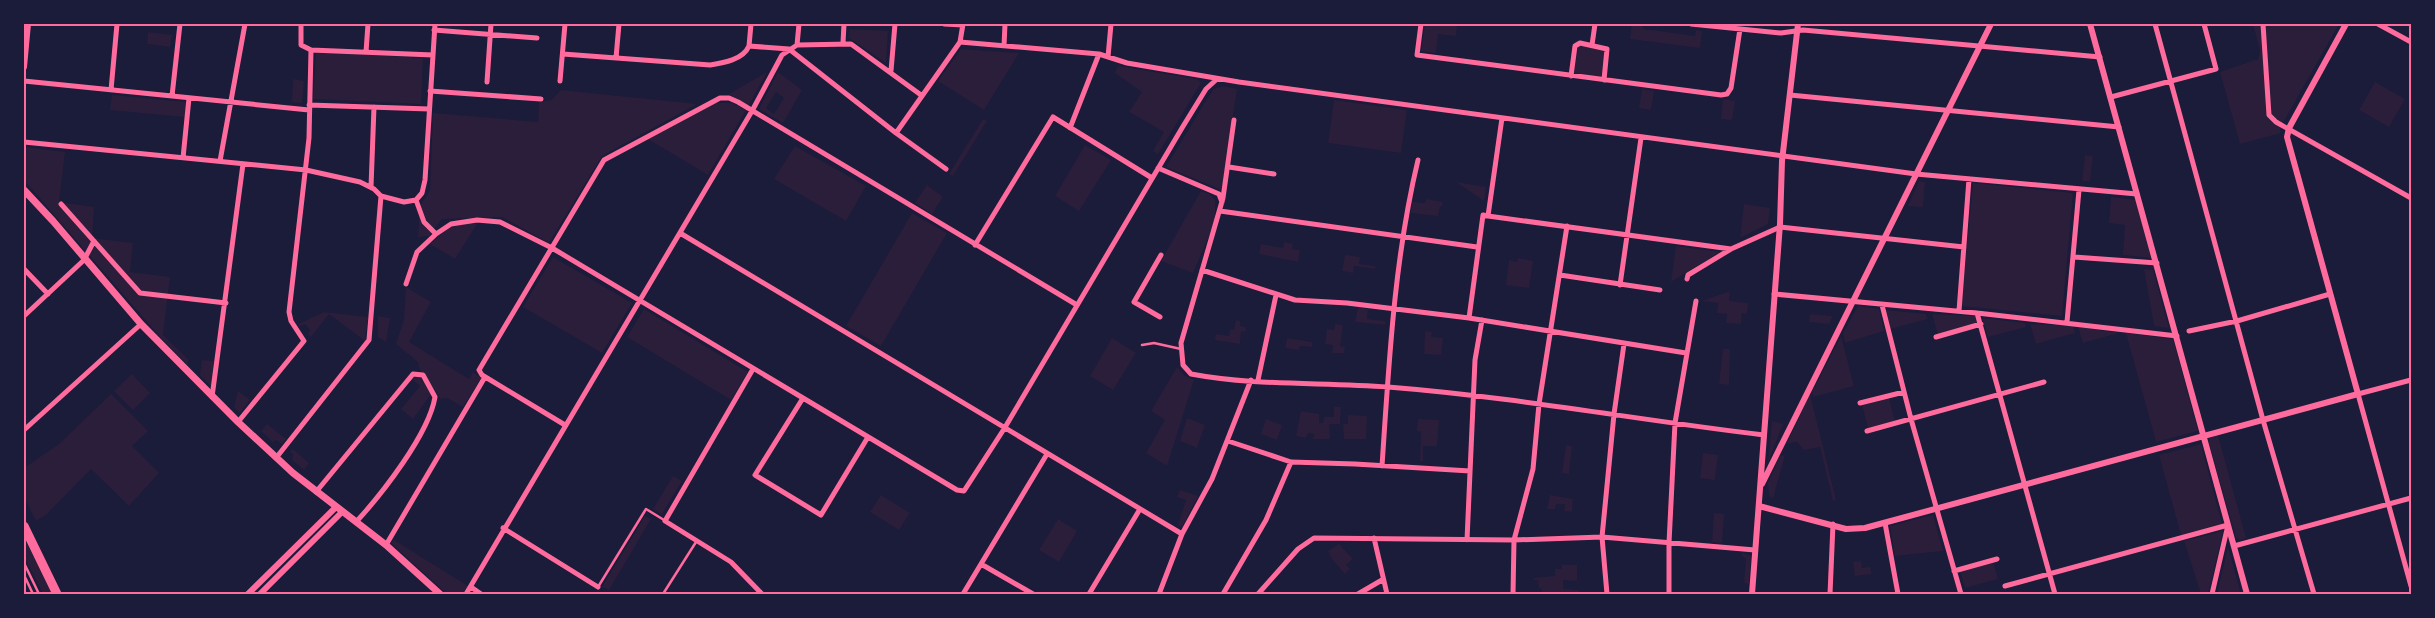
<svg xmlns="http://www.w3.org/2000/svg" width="2435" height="618" font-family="'Titillium Web',sans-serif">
  <rect width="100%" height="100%" fill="#1b1b3a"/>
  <path fill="#2a1e3b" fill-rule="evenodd" d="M1425 24H1457L1456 36 1438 34 1436 53 1421 51Z
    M1632 24H1642L1644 29 1695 36 1696 30 1702 31 1700 48 1630 39Z
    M2253 24H2339L2280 128 2281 133 2240 144 2220 72 2258 59 2260 51Z
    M850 29 888 31 886 63 849 38Z
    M148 32 172 35 170 47 147 44Z
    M1578 46 1607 50 1603 77 1574 73Z
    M961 49 1019 53 984 110 938 81Z
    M316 52 423 58 421 104 313 99Z
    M1118 66 1197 79 1201 83 1158 154 1153 151 1164 132 1129 112 1142 92 1115 73Z
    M767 72 748 107 729 94Z
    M778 72 802 90 783 123 759 109ZM776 92 784 98 774 114 766 108Z
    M293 79 304 81 302 103 292 102Z
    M2375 82 2405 99 2389 127 2359 110Z
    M1223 86 1237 89 1222 190 1166 167 1207 99 1214 89Z
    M1642 89 1654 91 1651 110 1639 108Z
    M561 90 697 104 602 156 549 243 502 217 442 219 429 236 418 237 420 206 430 191 433 113 538 122 539 102 551 100Z
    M112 95 186 102 185 117 110 110Z
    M1723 99 1735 101 1732 120 1721 119Z
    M1334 100 1407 110 1401 153 1328 143Z
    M714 103H732L746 110 708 175 646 138Z
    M983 119 987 121 953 176 949 174Z
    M1085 145 1111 160 1079 211 1055 196Z
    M795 146 866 186 846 221 774 179Z
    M24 147 65 152 59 202 94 207 92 238 133 243 130 272 170 277 163 335 188 359V365L161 338 24 180Z
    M2085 155 2093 156 2090 181H2082Z
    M1919 181 1925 182 1923 207 1908 206Z
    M1456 182 1486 187 1484 201Z
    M1973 183 2073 193 2062 316 1961 306Z
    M927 185 943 197 932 214 915 203Z
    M1201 191 1209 194 1215 200V222L1193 273 1161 261Z
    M2111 197 2136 200 2151 258 2123 255 2125 225 2109 223Z
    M1426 199 1443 202 1442 206H1440L1438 216 1411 213 1412 202 1425 203Z
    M1744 204 1770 208 1768 224 1740 238Z
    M912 213 947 233 881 346 846 326Z
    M472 223 477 224 455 259 430 244 450 227Z
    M1284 242 1293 244 1292 249 1300 250 1298 262 1259 254 1261 244 1283 248Z
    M1676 246 1720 252 1671 282Z
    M1345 255 1360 257 1359 264 1375 266V269L1354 266 1353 273 1342 271Z
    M553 257 632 303 602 353 523 307Z
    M1518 258 1533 261 1529 288 1506 285 1509 260 1517 262Z
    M2144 269 2153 270 2169 328 2154 326Z
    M406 287 431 302 409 342 469 379 473 372 481 378 463 407 447 398 441 399 419 368 418 362 396 344 404 319Z
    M1730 291 1729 301 1748 303 1747 314 1742 313 1741 324 1726 323 1727 314 1717 313 1718 303 1702 301Z
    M1858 306 1879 309 1884 331 1845 343 1843 333Z
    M1358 307 1368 309 1367 319 1385 321V325L1355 322Z
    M644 309 748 372 731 400 627 337Z
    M1885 310 1926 314 1928 319 1890 329Z
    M324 312 368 317 365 341 329 314 311 337 308 334 310 330 305 324 300 326 298 324Z
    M1810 314 1833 316 1829 324 1809 322Z
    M1932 314 1975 316 1977 324 1938 335Z
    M378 316 390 318 386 342 378 337Z
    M1982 318 2025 323 2026 327 1988 337Z
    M1236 320 1240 321V326L1246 327 1245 332 1241 331 1240 344 1215 340 1216 334 1229 336 1230 329 1234 330Z
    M1335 324 1343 325 1340 346 1345 347 1344 353H1332L1333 345 1325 344 1327 329 1334 330Z
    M2030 324 2073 326 2075 333 2036 344Z
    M2078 327 2119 333 2083 343Z
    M1425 331 1432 332 1431 337 1443 338 1441 355 1424 354Z
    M2126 333 2173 339 2198 431 2156 442Z
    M1841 336 1854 386 1813 397 1812 392Z
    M1112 338 1136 353 1113 390 1090 376Z
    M1287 338 1312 342V347L1300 346 1299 350 1285 348Z
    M1723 349H1730L1729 385 1719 384Z
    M202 360 214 361 211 387 200 375Z
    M1177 367 1185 376 1194 380 1167 466 1146 453 1165 420 1151 411Z
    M132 374 150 393 133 410 114 391Z
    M415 376H419L431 394 413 419 401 409 420 386 412 379Z
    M238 391 250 400 240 413 234 407Z
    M111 394 148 431 132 446 159 473 129 506 91 469 46 515 36 521 24 497V468L59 444Z
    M1810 394 1836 500 1833 501 1820 447 1804 450 1797 442 1787 443Z
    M1889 398 1895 421 1868 428 1862 405Z
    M1334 407H1341L1340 424H1329L1330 439H1313L1314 434 1308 433 1306 438 1296 436 1301 411 1319 414V423H1323L1324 417H1334Z
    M1348 415 1367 416 1366 439H1344L1343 424H1348Z
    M1187 418 1205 425 1197 448 1180 441Z
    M1266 419 1282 425 1277 440 1261 434Z
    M1418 419 1439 420 1437 446H1423V461H1420L1421 432 1417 431Z
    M1772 421 1783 424 1768 463Z
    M267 424 286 439 282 444 276 440 273 442 261 431Z
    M2218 435 2246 538 2240 540 2236 538 2209 443 2210 438Z
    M2201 444 2222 524 2181 535 2159 455Z
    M1566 445 1572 446 1569 474 1562 473Z
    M293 449 309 463 304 470 292 460 293 454 290 452Z
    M1703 453 1718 455 1715 480 1700 478Z
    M1785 455 1773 499 1769 495 1768 483 1780 456Z
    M673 476 682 481 662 514 653 509Z
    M1180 490 1198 496 1182 527 1178 525 1186 500 1177 497Z
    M881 495 910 513 899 530 870 512Z
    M1550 495 1573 499 1572 512 1564 511 1565 504H1556L1555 509H1547Z
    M1714 513 1724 514 1722 543 1712 542Z
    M1933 515 1943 551 1895 556 1890 526Z
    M645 516 651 519 609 590 602 587Z
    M1058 519 1077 531 1059 562 1039 550Z
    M2223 531 2208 594H2201L2184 541Z
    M24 537 53 594H43L24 556Z
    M394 540 468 586 462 594H447L391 543Z
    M1339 544 1353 559 1346 565 1350 569 1345 574 1331 558 1328 551Z
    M2228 547 2241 594H2217Z
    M1742 553 1751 556 1749 584 1744 583 1746 559 1742 556Z
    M1861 561 1862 568 1870 567 1872 574 1855 576 1853 562Z
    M1993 562 1998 579 1965 588 1960 571Z
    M1562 565H1577V581L1563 580V589L1579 590V594H1538L1542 593 1541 588H1539L1538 580H1534L1533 578 1555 576V569H1562Z"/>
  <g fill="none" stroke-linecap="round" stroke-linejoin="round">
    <path stroke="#ff6b9d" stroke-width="2.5" d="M1142 345 1154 343 1181 349
      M24 563 39 594
      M24 575 33 594
      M598 587 646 509 664 520
      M663 594 696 542"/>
    <path stroke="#ff6b9d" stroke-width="5" d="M301 24V45L311 50 433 55
      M944 24 963 25
      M1421 24 1417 55 1721 95 1727 94 1731 88 1740 29
      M1691 24 1781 33 1803 30 2100 57
      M2155 24 2263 420 2314 594
      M2263 24 2269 115 2276 122 2411 198
      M2378 24 2411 42
      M434 30 537 38
      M960 42 1099 54 1127 63 1239 82 1916 174 2137 194
      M843 43 844 24
      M797 45 799 24
      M1592 45 1595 24
      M749 46 751 24
      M1004 46 1005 24
      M366 52 368 24
      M563 54 710 65C723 63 743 60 749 46L789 49 896 133 946 169
      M1108 57 1111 24
      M616 58 619 24
      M891 71 895 24
      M1571 76 1575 46 1580 43 1607 49 1604 80
      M24 81 309 110
      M560 81 565 24
      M487 82 491 24
      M111 90 117 24
      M430 91 541 99
      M1790 95 2119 127
      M172 96 180 24
      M2111 97 2216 69 2204 24
      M309 105 429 109
      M1234 120 1223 198 1181 343 1183 365 1191 374C1254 386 1323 382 1388 387 1514 397 1638 420 1764 435
      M1070 128 1099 54
      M896 133 960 42 963 24
      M24 142 306 170 360 182 374 189 381 196 404 202 416 200
      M183 158 189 98
      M220 161 245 24
      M1229 167 1274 174
      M1158 168 1219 194 1222 202
      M371 187 374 107
      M416 200 422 193 425 180 435 24
      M416 200 424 222 436 234
      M61 204 140 293 226 303
      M1220 211 1477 247
      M1488 216 1731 249
      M680 233 1182 534
      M975 245 1053 117 1152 178
      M2074 257 2157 263
      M24 269 48 294
      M1202 270 1295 300 1347 303 1469 318 1686 353
      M1560 275 1660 290
      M1687 279 1688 275 1731 249 1780 227 1964 247
      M406 284 417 252 436 234 451 224 477 220 500 222 552 248 957 490 964 491 1004 429 1182 128 1206 89 1217 79
      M1620 285 1641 138
      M1774 294 1977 313 2177 336
      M1882 305 1911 419 1961 594
      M1959 311 1969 179
      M1977 313 2055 594
      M24 316 84 260 94 241
      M1160 317 1134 302 1161 255
      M1469 318 1483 215 1488 216 1502 118
      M2067 322 2079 190
      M2189 331 2237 321 2330 294
      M1936 337 1981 324
      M753 369 665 521 731 562 762 594
      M1258 380 1276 295
      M2411 380 2358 394 2411 586
      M212 397 243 164
      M803 398 755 475 821 515 868 437
      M1860 403 1904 392
      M238 422 304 341 291 321 289 312 309 138 311 50
      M565 425 482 375 479 370 604 160 720 98H729L738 102 1077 305
      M24 430 141 324
      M1867 431 2044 382
      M1228 441 1291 462 1355 464 1470 471
      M276 458 369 340 381 196
      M1382 466C1389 363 1394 260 1418 160
      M316 492 413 374 423 375 435 397C429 434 381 495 356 522
      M1885 523 1898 594
      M503 528 598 587
      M1374 538 1387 594
      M1467 540 1475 360 1482 320
      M386 545 485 377
      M2234 546 2411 498
      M981 564 1033 594
      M1954 571 1997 559
      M2005 586 2228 525 2212 594
      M471 587 481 594
      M466 594 752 111 782 55 797 45 851 44 921 95
      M963 594 1047 454
      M1089 594 1140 509
      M1159 594 1182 534 1212 479 1251 380
      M1223 594 1266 520 1291 462
      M1258 594 1298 549 1314 538 1514 540 1602 537 1755 550
      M1358 594 1382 580
      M1513 594 1514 540 1533 469 1539 404 1567 226
      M1607 594 1602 537 1614 414 1624 344
      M1669 594V543L1675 423 1696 301
      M1830 594 1833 524"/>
    <path stroke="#ff6b9d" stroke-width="6" d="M2090 24 2247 594
      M24 67 28 24
      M1762 484 1991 24
      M1759 506 1846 529 1865 528 2358 394 2287 137 2289 128 2346 24
      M248 594 336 507
      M260 594 342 512
      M1752 594 1780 224 1782 161 1798 24"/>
    <path stroke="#ff6b9d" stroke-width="7" d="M24 190 53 221 141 324 238 422 293 473 386 545 440 594"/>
    <path stroke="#ff6b9d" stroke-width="9" d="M24 526 57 594"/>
  </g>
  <rect width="2435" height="618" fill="none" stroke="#1b1b3a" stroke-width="50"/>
  <rect x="25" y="25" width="2385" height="568" fill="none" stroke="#ff6b9d" stroke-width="2"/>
</svg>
